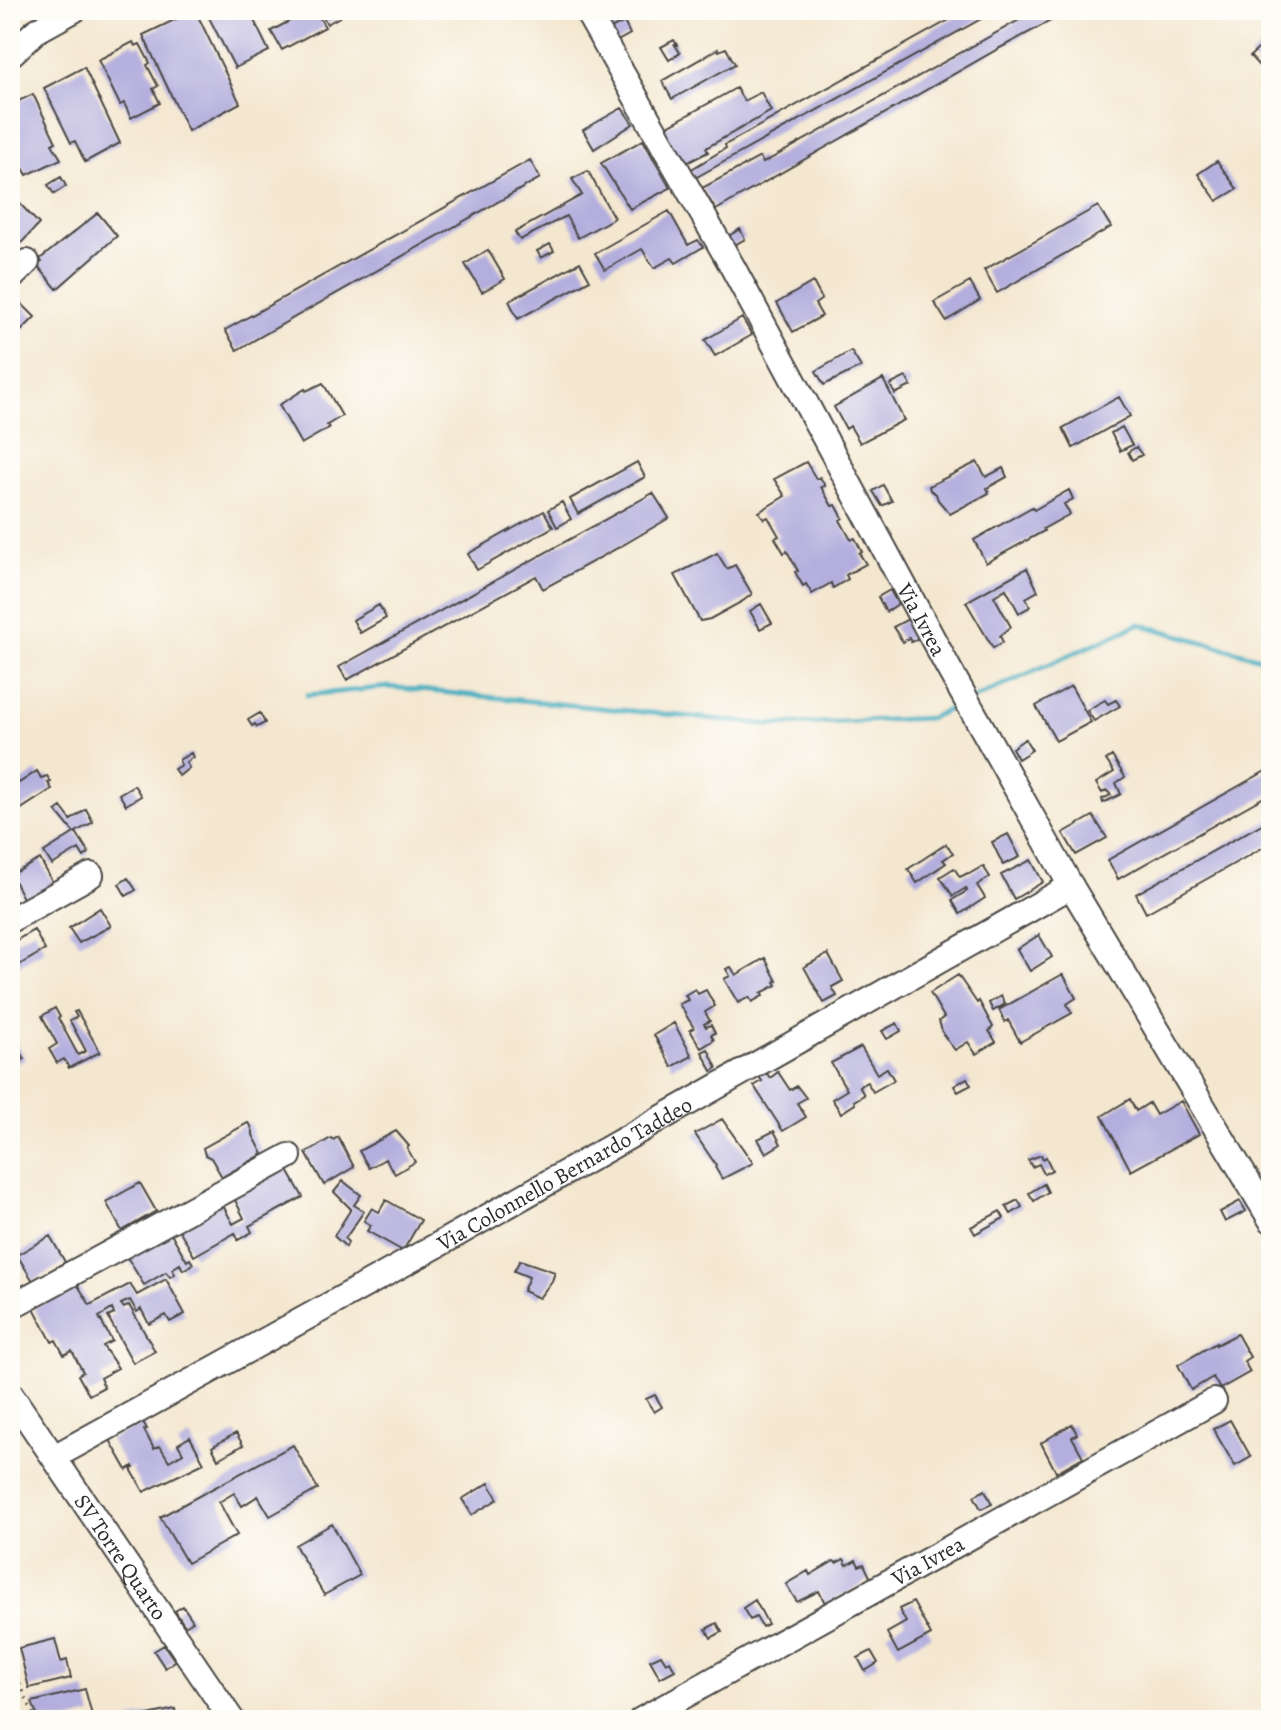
<svg xmlns="http://www.w3.org/2000/svg" width="1281" height="1730" font-family="Alegreya,serif">
  <rect width="100%" height="100%" fill="#fdfcf7"/>
  <filter id="ink" filterUnits="userSpaceOnUse"><feTurbulence type="fractalNoise" baseFrequency=".0125" numOctaves="2"/><feDisplacementMap in="SourceGraphic" scale="16" xChannelSelector="R" yChannelSelector="G"/><feConvolveMatrix kernelMatrix="1 2 1 2 8 2 1 2 1" color-interpolation-filters="sRGB"/></filter>
  <filter id="wash" filterUnits="userSpaceOnUse"><feTurbulence type="fractalNoise" baseFrequency=".006" numOctaves="4" result="noise"/><feDisplacementMap in="SourceGraphic" scale="32" xChannelSelector="R" yChannelSelector="G"/><feGaussianBlur stdDeviation="1.8" result="paint"/><feColorMatrix in="noise" values="0 0 0 0 0 0 0 0 0 0 0 0 0 0 0 0 0 1.4 0 .05"/><feComposite in="paint" operator="in"/></filter>
  <g filter="url(#wash)">
    <rect width="100%" height="100%" fill="#f4e7d0"/>
    <g fill="none" stroke-linecap="round" stroke-linejoin="round">
      <path stroke="#3facbe" stroke-width="5" d="M307 695 389 687 772 725 930 718 961 704
        M974 698 1139 624 1271 661"/>
    </g>
    <g id="blocks">
      <path fill="#b3aedd" d="M195 10 240 103 188 131 143 35Z
        M205 10H249L269 51 235 68Z
        M310 10H315L325 27 282 50 271 31Z
        M319 10H352L327 24Z
        M967 10H997L695 178 690 170 726 148 725 145Z
        M1037 10H1071L998 49 716 210 702 188 760 157 763 163Z
        M624 22 630 34 614 43 607 31Z
        M1271 38V79L1250 56Z
        M674 40 677 45H675L680 53 669 60 661 47Z
        M133 42 135 46 140 44 150 63 147 65 158 86 153 89 160 103 131 118 124 103 120 105 98 60Z
        M726 48 735 64 672 99 662 81 718 49 719 51Z
        M84 67 120 143 85 162 75 141 71 143 44 88Z
        M736 88 744 101 761 92 771 111 706 148 708 152 681 166 661 130Z
        M33 94 56 142 52 144 61 159 27 175 19 161 16 162 10 151V105Z
        M622 108 633 124 594 149 583 130Z
        M643 140 670 188 630 209 601 163Z
        M530 160 540 178 237 350 225 330Z
        M1217 161 1237 189 1217 201 1198 174Z
        M588 171 614 218 578 238 566 216 520 240 515 232 582 195 572 179Z
        M61 177 66 186 54 194 48 185Z
        M10 193 39 224 10 255Z
        M1098 206 1111 227 997 293 984 270Z
        M669 211 688 245 698 240 703 247 676 263 672 258 654 268 642 249 605 270 595 253Z
        M98 213 117 236 57 289 37 265 42 262 40 259Z
        M740 229 745 239 729 248 724 239Z
        M550 244 554 251 541 258 537 251Z
        M488 250 505 279 482 292 465 264Z
        M580 262 590 280 518 319 509 301Z
        M813 282 822 299 815 304 822 316 793 332 777 303Z
        M970 282 980 300 946 321 934 302Z
        M14 296 35 317 10 342V300Z
        M742 318 752 335 715 356 705 340Z
        M851 351 861 367 824 385 816 371Z
        M906 377 911 386 895 394 890 385Z
        M883 379 904 420 860 443 850 426 846 429 834 407Z
        M323 383 342 416 327 425 329 428 301 444 279 405 305 389 306 391Z
        M1119 397 1130 416 1073 448 1063 428Z
        M1122 427 1132 445 1120 451 1111 433Z
        M1136 447 1142 455 1132 460 1128 452Z
        M637 462 645 477 578 514 570 499Z
        M806 462 816 479 820 477 825 486 821 487 832 506 836 505 843 518 840 520 851 540 855 538 862 552 859 553 866 564 846 575 848 579 833 588 831 583 812 594 806 584 803 586 795 572 798 571 787 551 784 553 775 538 779 536 768 517 764 519 759 512 785 496 774 479Z
        M977 462 986 477 1003 468 1007 477 987 488 989 493 950 514 938 500 936 494 930 490 929 486Z
        M883 485 892 501 882 506 873 491Z
        M1069 490 1073 499 1064 504 1070 514 1043 529 1044 531 986 563 974 540 1032 507 1034 510Z
        M653 493 669 518 625 544 543 589 536 576 347 680 339 667Z
        M562 502 571 519 557 527 548 510Z
        M544 511 553 527 477 570 468 554Z
        M717 553 727 569 735 565 752 594 743 601 710 619 700 621 675 575Z
        M1027 568 1038 591 1026 598 1030 607 1019 613 1006 589 994 596 1011 627 1000 636 1003 642 993 648 966 602Z
        M890 590 898 604 886 612 878 597Z
        M761 604 772 623 760 629 750 611Z
        M379 605 386 618 360 633 353 620Z
        M908 619 918 638 911 642 909 638 903 642 893 627Z
        M1071 686 1091 722 1056 741 1036 706Z
        M1105 700 1108 704 1116 700 1120 706 1094 721 1087 710Z
        M260 713 265 723 257 727 255 724 252 726 248 720Z
        M1025 739 1032 750 1018 759 1012 748Z
        M191 753 193 757 186 762 189 768 179 776 174 769 181 765 179 760Z
        M1112 756 1125 777 1116 783 1121 794 1103 803 1102 799 1111 795 1106 790 1102 793 1096 783 1114 772 1106 760Z
        M10 768 19 783 37 771 41 778 47 776 51 782 48 783 52 789 18 811 10 798Z
        M1271 768V793L1118 879 1108 860Z
        M134 785 141 796 126 805 119 794Z
        M61 807 71 820 86 809 93 822 74 833 56 811Z
        M1093 816 1107 838 1076 855 1063 833Z
        M1271 819V843L1146 913 1136 894Z
        M76 832 89 853 84 857 79 849 52 865 44 852Z
        M1008 834 1020 857 1003 865 992 842Z
        M946 844 953 853 943 860 946 863 917 883 908 869Z
        M40 859 58 892 28 908 11 875Z
        M1031 860 1043 882 1014 899 1001 875Z
        M983 866 990 877 977 885 985 898 960 914 952 900 967 891 966 888 953 896 940 877 954 868 960 877 968 873 969 874Z
        M128 878 136 890 126 896 119 884Z
        M100 908 111 926 79 943 69 928Z
        M34 930 45 950 10 970V944Z
        M1039 935 1052 957 1030 971 1017 949Z
        M828 954 843 981 832 987 837 996 824 1003 804 967Z
        M765 958 777 981 775 982 777 985 761 993 763 996 752 1002 749 997 738 1003 724 979 730 976 726 969 731 967 736 975Z
        M1063 974 1076 998 1067 1004 1072 1013 1020 1042 1008 1020 1005 1022 999 1010Z
        M958 975 977 1003 979 1001 993 1027 989 1031 996 1042 976 1054 968 1042 955 1050 950 1044 943 1034 939 1021 944 1017 930 993Z
        M695 989 698 994 706 990 715 1006 705 1012 710 1021 704 1024 706 1027 711 1025 715 1033 711 1035 714 1040 701 1048 690 1030 694 1028 679 1004 688 1000 685 995Z
        M1001 996 1005 1004 993 1011 989 1003Z
        M55 1008 60 1017 58 1018 78 1055 86 1051 70 1021 77 1017 74 1012 77 1011 100 1052 69 1068 64 1059 57 1063 49 1049 57 1044 42 1016Z
        M674 1023 692 1056 672 1067 654 1035Z
        M897 1023 901 1031 887 1039 882 1031Z
        M10 1033 25 1059 18 1063 16 1060 14 1061 10 1055Z
        M861 1047 877 1074 887 1068 894 1080 873 1092 867 1082 859 1086 864 1095 854 1101 855 1104 841 1113 832 1099 847 1090 831 1063Z
        M708 1049 717 1068 712 1071 702 1052Z
        M764 1069 770 1078 778 1072 790 1090 797 1086 806 1098 797 1103 806 1117 783 1131 754 1086 762 1081 757 1074Z
        M967 1078 971 1085 958 1092 954 1086Z
        M1130 1099 1136 1111 1149 1103 1156 1115 1181 1101 1199 1134 1131 1171 1102 1116Z
        M722 1119 753 1163 722 1179 715 1167 716 1165 695 1134Z
        M248 1123 250 1124 253 1132V1135L263 1154 222 1177 211 1158 205 1155 203 1148Z
        M396 1131 409 1146 407 1148 415 1162 395 1174 385 1159 369 1168 359 1151Z
        M774 1131 781 1144 766 1153 758 1139Z
        M338 1137 354 1167 324 1185 306 1153 331 1138 333 1140Z
        M1041 1155 1043 1159 1046 1157 1052 1170 1044 1174 1039 1164 1032 1167 1028 1160Z
        M286 1167 303 1197 249 1226 252 1232 238 1240 235 1233 194 1256 176 1224 220 1200 233 1224 244 1218 233 1196Z
        M343 1181 361 1195 354 1205 364 1211 345 1239 348 1242 346 1247 334 1236 351 1209 334 1192Z
        M140 1183 156 1211 122 1231 106 1202Z
        M1044 1184 1048 1192 1034 1201 1029 1193Z
        M386 1200 421 1220 403 1251 367 1231 371 1225 364 1221 372 1208 379 1212Z
        M1018 1200 1022 1207 1011 1214 1006 1206Z
        M1240 1201 1246 1211 1225 1222 1220 1212Z
        M1000 1211 1004 1218 975 1234 971 1227Z
        M168 1228 187 1261 190 1259 193 1264 183 1270 180 1264 172 1269 175 1274 170 1277 166 1272 144 1285 124 1252Z
        M50 1236 65 1262 33 1281 17 1255Z
        M520 1260 555 1272 552 1281 539 1298 523 1291 529 1277 514 1271Z
        M166 1279 185 1314 170 1322 166 1315 149 1324 141 1309 137 1312 130 1300 121 1304 124 1308 129 1305 155 1351 133 1363 108 1317 114 1314 112 1309 99 1317 112 1341 103 1346 118 1368 100 1378 104 1387 89 1395 78 1375 83 1372 72 1351 64 1355 56 1340 52 1342 34 1308 77 1284 90 1305 130 1284 137 1295Z
        M1237 1334 1250 1357 1244 1361 1250 1372 1220 1389 1213 1377 1191 1390 1178 1365 1216 1343V1345Z
        M655 1395 662 1407 654 1412 646 1399Z
        M1230 1420 1251 1457 1235 1466 1213 1429Z
        M143 1422 147 1429 144 1430 154 1449 160 1446 169 1461 183 1453 178 1444 190 1437 204 1463 144 1492 131 1469 134 1468 133 1466 127 1470 110 1440Z
        M1072 1424 1077 1434 1072 1437 1083 1457 1056 1472 1041 1443Z
        M236 1433 243 1445 218 1459 212 1447Z
        M293 1445 318 1489 270 1516 258 1496 242 1506 234 1493 219 1502 237 1535 187 1563 160 1517Z
        M489 1483 498 1499 472 1515 462 1499Z
        M985 1490 992 1504 981 1509 974 1496Z
        M332 1524 360 1575 324 1595 295 1545Z
        M844 1559 847 1565 856 1560 859 1566 864 1564 871 1579 826 1605 819 1591 797 1602 786 1584 808 1571 810 1575 834 1561 836 1563Z
        M755 1600 768 1624 762 1627 756 1617 750 1620 743 1608Z
        M913 1602 931 1635 898 1653 887 1633 906 1622 899 1609Z
        M183 1606 193 1621 185 1626 175 1611Z
        M717 1623 722 1632 711 1638 706 1629Z
        M55 1639 61 1662 67 1660 71 1678 29 1688 19 1648Z
        M164 1645 175 1661 165 1668 154 1651Z
        M871 1651 878 1663 865 1671 858 1658Z
        M661 1655 666 1663 670 1661 675 1670 660 1678 650 1660Z
        M85 1689 92 1715 72 1720H39L32 1702Z
        M175 1709 177 1720H130V1719Z"/>
    </g>
  </g>
  <g filter="url(#ink)">
    <use href="#blocks" fill-opacity="0" stroke="#494744" stroke-width="2"/>
    <g fill="none" stroke-linecap="round" stroke-linejoin="round">
      <defs>
        <g id="minor">
          <path id="s1" d="M586 10 732 266 949 669 1071 886 1271 1220"/>
          <path d="M10 55 36 31 74 10"/>
          <path d="M10 279 27 262"/>
          <path d="M10 920 91 875"/>
          <path d="M10 1307 289 1156"/>
          <path id="s2" d="M10 1393 232 1720"/>
          <path id="s3" d="M54 1457 436 1246 1071 886"/>
          <path id="s4" d="M641 1720 1214 1401"/>
        </g>
      </defs>
      <use href="#minor" stroke="#494744" stroke-width="28"/>
      <path stroke="#494744" stroke-width="3" stroke-dasharray="2 6" stroke-linecap="butt" d="M10 1661 36 1720"/>
      <use href="#minor" stroke="#fff" stroke-width="24"/>
    </g>
  </g>
  <g text-anchor="middle" stroke-width="7" stroke-linejoin="round" paint-order="stroke">
    <g font-size="22" fill="#2b2b2b" stroke="#fdfcf7">
      <text dy="8" stroke="none"><textPath href="#s1" startOffset="696">Via Ivrea</textPath></text>
      <text dy="8" stroke="none"><textPath href="#s3" startOffset="584">Via Colonnello Bernardo Taddeo</textPath></text>
      <text dy="8" stroke="none"><textPath href="#s2" startOffset="198">SV Torre Quarto</textPath></text>
      <text dy="8" stroke="none"><textPath href="#s4" startOffset="328">Via Ivrea</textPath></text>
    </g>
  </g>
  <rect width="1281" height="1730" fill="none" stroke="#fdfcf7" stroke-width="40"/>
</svg>
